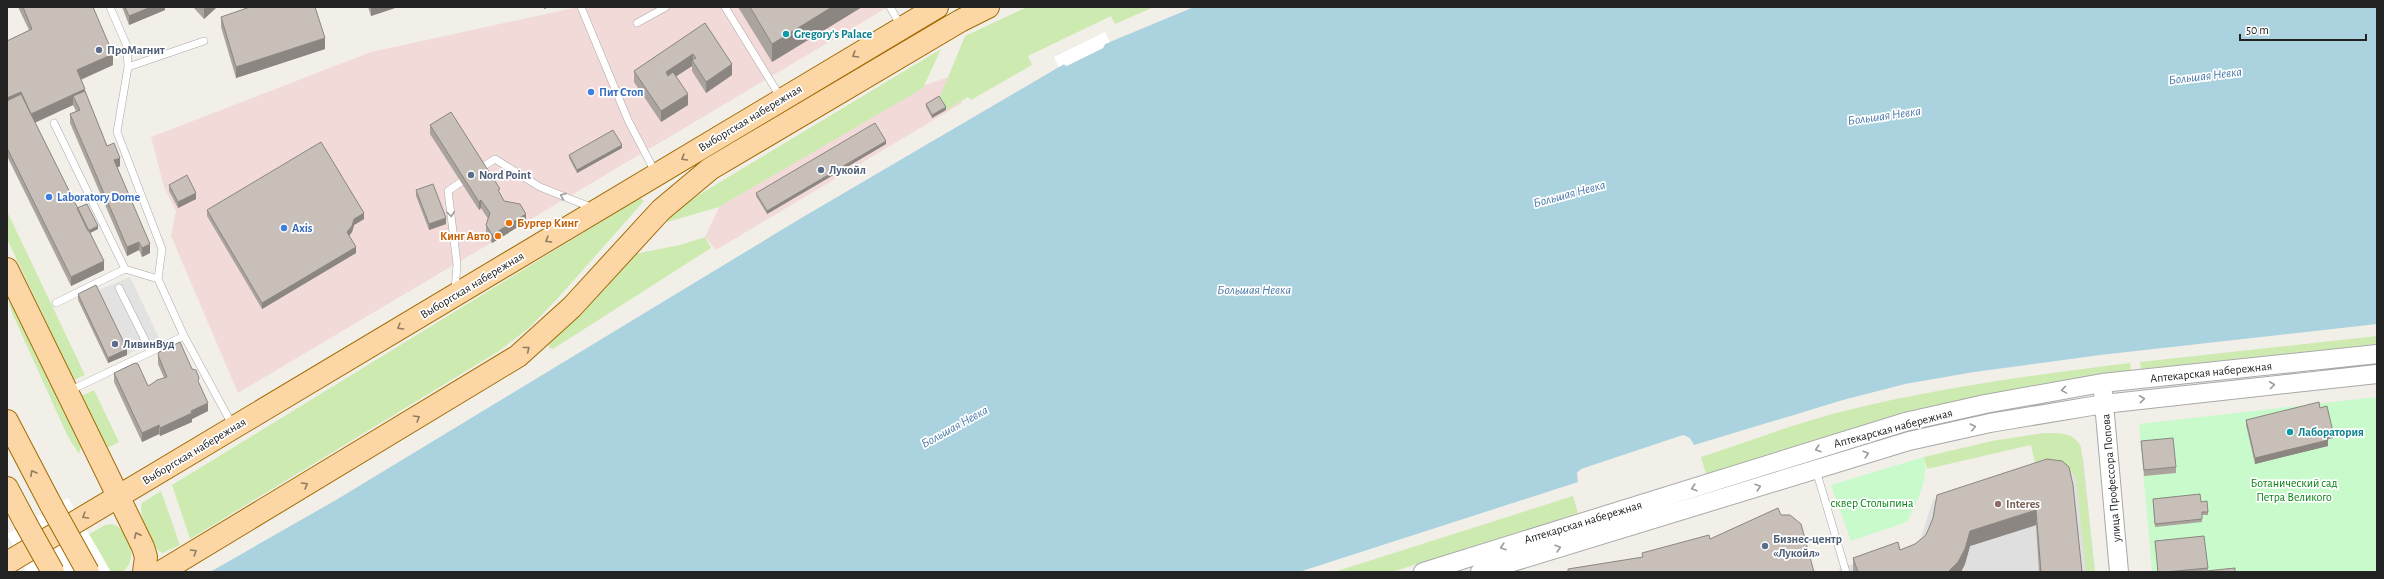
<svg xmlns="http://www.w3.org/2000/svg" width="2384" height="579" font-family="'Alegreya Sans',sans-serif">
  <rect width="100%" height="100%" fill="#f2efe9"/>
  <path fill="#e0dfdf" d="M2083 457 2095 572H1840L1839 568 1919 544 1933 500 2036 468Z"/>
  <path fill="#f2dad9" d="M578 7H888L238 393 171 236 176 211 164 187 151 137 371 52Z
    M949 77 962 103 716 250 705 237 719 207 925 85Z"/>
  <path fill="#cdebb0" d="M1027 7H1154L1115 24 1111 16 1028 56 1032 65 971 100 968 97 946 110 939 99 965 36Z
    M941 49 923 88 719 207 657 225 677 208Z
    M640 198 644 201 558 298 529 328 499 351 190 539 172 485Z
    M7 211 85 375 74 380 7 239Z
    M705 237 711 248 553 349 549 348V344L634 254 680 245Z
    M9 302 15 307 81 447 79 454 68 437 12 313Z
    M2377 336V344L2141 369 2140 362Z
    M2130 363 2131 371 2041 384 1904 412 1706 474 1701 457C1750 441 1799 422 1848 410 1943 387 2034 375 2130 363Z
    M94 390 119 442 107 448 81 396Z
    M2044 433C2059 433 2074 432 2081 447L2095 572H2086L2076 479C2067 460 2055 467 2036 468L2031 445 1927 469 1924 457 1992 441Z
    M161 491 180 545 163 553C151 550 138 515 142 503Z
    M1573 496 1578 513 1392 572H1334Z
    M112 524C131 530 139 561 122 572H24L105 525Z"/>
  <path fill="#c8facc" d="M2377 397V572H2152L2139 424Z
    M1924 457C1929 480 1917 501 1907 522L1851 541 1831 485Z"/>
  <path fill="#e2e2e2" d="M130 277 159 338 127 355 96 291Z"/>
  <path fill="#aad3df" d="M1194 7H2377V324L2100 355 1974 372 1905 384 1843 400 1694 445 1690 438 1683 435 1581 469 1577 473 1578 482 1299 572H210L336 500 803 217 1059 67 1064 64 1067 66 1103 48 1105 44Z"/>
  <path fill="#fff" d="M1105 32 1110 42 1105 44 1103 48 1066 66 1064 64 1059 67 1054 57Z
    M68 498 111 572H26L7 534Z"/>
  <g fill="none" stroke-linecap="round" stroke-linejoin="round">
    <defs>
      <path id="service" d="M110 7 127 46 128 67 117 132 162 249 158 279 184 336 233 426
        M581 7 628 120 655 172
        M725 7 781 98
        M890 7 901 26
        M637 23 666 7
        M128 67 204 41
        M54 123 125 269 158 279
        M481 168 495 159 540 187 593 208
        M119 288 151 352
        M455 290 457 264 448 191 461 182
        M56 303 125 269
        M69 391 184 336
        M1816 470 1846 572"/>
      <path id="tertiary" d="M2103 392 2119 572
        M1423 572 1905 422 1985 404 2102 383 2377 354
        M1480 572 1909 441 1990 423 2104 404 2377 374"/>
      <path id="primary" d="M7 269 143 547 146 557 144 572
        M7 421 52 507
        M7 488 25 522
        M7 563 937 7
        M161 572 518 356 572 307 661 210 710 169 960 21 988 7"/>
    </defs>
    <use href="#service" stroke="#a9a9a9" stroke-width="8"/>
    <use href="#tertiary" stroke="#a9a9a9" stroke-width="20"/>
    <use href="#primary" stroke="#a06b00" stroke-width="24"/>
    <use href="#service" stroke="#fff" stroke-width="7"/>
    <use href="#tertiary" stroke="#fff" stroke-width="18"/>
    <use href="#primary" stroke="#fcd6a4" stroke-width="22"/>
    <defs>
      <path id="primary-bridge" d="M52 507 88 572
        M25 522 53 572"/>
    </defs>
    <use href="#primary-bridge" stroke="#a06b00" stroke-width="24" stroke-linecap="butt"/>
    <use href="#primary-bridge" stroke="#fcd6a4" stroke-width="22"/>
  </g>
  <path fill="#aba49e" d="M18 7H93L113 65 81 80 85 91 107 146 120 166 117 167 150 253 142 257 139 250 127 256 70 123V114L76 111 73 105 35 123 77 208 98 229 90 233 104 270 71 286 7 156V41L29 30Z
    M122 7H165V10L129 25Z
    M193 7H217L204 19Z
    M368 7H398L371 16Z
    M738 7H862L772 62Z
    M221 17 325 49 236 78 221 27Z
    M705 23 732 75 706 93 692 71V66L676 76 688 105 661 122 634 82V71Z
    M926 104 946 110 932 118 926 107Z
    M430 125 500 194 504 201 526 222 492 243 486 234V225L488 219 481 208 479 210 430 134Z
    M886 144 767 214 756 196V193Z
    M622 148 577 173 569 158V155Z
    M169 185 196 199 178 208 169 191Z
    M416 190 446 224 429 230 416 196Z
    M207 210 364 219 354 225 352 232 349 236 356 253 262 309 207 216Z
    M78 294 127 355 108 363 78 300Z
    M158 355 199 384 208 411 192 419V422L160 436 159 434 142 442 114 382V373L148 386 164 378 158 364Z
    M2320 408 2333 438 2328 439V446L2255 464 2246 425V420Z
    M2141 441 2176 467V473L2144 476Z
    M2047 459 2082 572H2039L2036 525 1970 546 1965 564 1961 572H1853V558L1900 550 1915 544Z
    M2153 499 2201 502 2208 512V515H2202V522L2155 527Z
    M2155 541 2208 568V570L2194 572H2158Z"/>
  <path fill="#8b8681" d="M151 7H165V10L129 25V16Z
    M205 7H217L204 19V8Z
    M371 7H398L371 16Z
    M544 7H550L544 9Z
    M832 7H862L772 62V44Z
    M325 38V49L236 78V67Z
    M113 54V65L77 81V70Z
    M693 54V63L692 60V66L666 83V72Z
    M732 64V75L706 93V82Z
    M85 89V100L73 96V105L31 124V114Z
    M21 92V103L7 109V98Z
    M688 94V105L661 122V111Z
    M946 107V110L932 118V115Z
    M886 141V144L767 214V211Z
    M622 145V148L577 173V170Z
    M120 158V166L114 169V160Z
    M196 193V199L178 208V202Z
    M481 200V208L479 210V202Z
    M364 213V219L354 225 352 232 347 238V232L354 219Z
    M526 214V222L492 243V235Z
    M446 218V224L429 230V224Z
    M98 226V229L86 235V232Z
    M139 242V250L127 256V247Z
    M150 244V253L142 257V248Z
    M356 247V253L262 309V303Z
    M104 261V270L71 286V277Z
    M127 349V355L108 363V358Z
    M208 403V411L192 419V422L160 436V428L191 411Z
    M159 425V434L142 442V433Z
    M2333 432V438L2326 439V434Z
    M2328 440V446L2255 464V458Z
    M2036 510V525L1970 546 1965 564 1961 572H1948L1970 531Z"/>
  <path fill="#c7bfb8" stroke="#8b8681" d="M23 7H93L113 54 77 70 85 89 31 114 21 92 7 98V41L32 29Z
    M125 7H151L129 16Z
    M250 7H315L325 38 236 67 221 17Z
    M750 7H832L772 44Z
    M705 23 732 64 706 82 692 60 696 58 693 54 666 72 668 76 673 72 688 94 661 111 634 71Z
    M85 91 107 146 114 143 120 158 114 160 150 244 142 248 139 242 127 247 70 114 80 110 73 96Z
    M21 94 104 261 71 277 7 148V101Z
    M939 96 946 107 932 115 926 104Z
    M451 112 500 189 498 190 504 201 520 204 526 214 492 235 486 225 490 213 481 200 479 202 430 125Z
    M875 123 886 141 767 211 756 193Z
    M613 130 622 145 577 170 569 155Z
    M321 142 364 213 354 219 352 226 347 232 356 247 262 303 207 210Z
    M187 175 196 193 178 202 169 185Z
    M433 184 446 218 429 224 416 190Z
    M87 204 98 226 88 231 77 208Z
    M96 285 127 349 108 358 78 294Z
    M180 342 192 369 196 370 199 378 198 381 208 403 191 411 192 413 160 428 159 425 142 433 114 373 135 363 138 364 148 386 153 383 157 380 167 377 158 355 159 352Z
    M2319 402 2320 408 2327 406 2333 432 2326 434 2328 440 2255 458 2246 420Z
    M2173 438 2176 467 2144 470 2141 441Z
    M2047 459 2062 461 2069 467 2073 485 2082 572H2041L2036 510 1970 531 1965 549 1958 562 1948 572H1858L1853 558 1898 542 1900 550 1915 544 1926 535 1933 518 1937 495Z
    M2200 494 2201 502 2207 501 2208 512H2202V519L2155 524 2153 499Z
    M1778 508 1781 515H1790L1801 524 1814 572H1568V569L1643 557 1642 553 1709 535 1710 539Z
    M2204 536 2208 568 2166 572H2158L2155 541Z
    M2235 568V572H2197Z"/>
  <defs><path id="oneway-chevron" d="M-2-3.5L2.5 0L-2 3.5" fill="none" stroke-width="1.6" stroke-linecap="round" stroke-linejoin="round"/></defs>
  <g stroke="#8f7c63">
    <use href="#oneway-chevron" transform="translate(855 55) rotate(149)"/>
    <use href="#oneway-chevron" transform="translate(684 158) rotate(149)"/>
    <use href="#oneway-chevron" transform="translate(548 240) rotate(150)"/>
    <use href="#oneway-chevron" transform="translate(400 327) rotate(149)"/>
    <use href="#oneway-chevron" transform="translate(527 349) rotate(-39)"/>
    <use href="#oneway-chevron" transform="translate(417 418) rotate(-31)"/>
    <use href="#oneway-chevron" transform="translate(33 473) rotate(-119)"/>
    <use href="#oneway-chevron" transform="translate(305 485) rotate(-31)"/>
    <use href="#oneway-chevron" transform="translate(85 516) rotate(149)"/>
    <use href="#oneway-chevron" transform="translate(137 535) rotate(-115)"/>
    <use href="#oneway-chevron" transform="translate(194 552) rotate(-31)"/>
  </g>
  <g stroke="#9c9c9c">
    <use href="#oneway-chevron" transform="translate(563 196) rotate(-157)"/>
    <use href="#oneway-chevron" transform="translate(451 214) rotate(83)"/>
    <use href="#oneway-chevron" transform="translate(2272 385) rotate(-6)"/>
    <use href="#oneway-chevron" transform="translate(2064 390) rotate(171)"/>
    <use href="#oneway-chevron" transform="translate(2142 399) rotate(-6)"/>
    <use href="#oneway-chevron" transform="translate(1973 427) rotate(-13)"/>
    <use href="#oneway-chevron" transform="translate(1818 449) rotate(163)"/>
    <use href="#oneway-chevron" transform="translate(1866 454) rotate(-17)"/>
    <use href="#oneway-chevron" transform="translate(1758 487) rotate(-17)"/>
    <use href="#oneway-chevron" transform="translate(1694 488) rotate(163)"/>
    <use href="#oneway-chevron" transform="translate(1503 547) rotate(163)"/>
    <use href="#oneway-chevron" transform="translate(1558 548) rotate(-17)"/>
  </g>
  <g fill="#0f9aa8" stroke="#fff" stroke-width="1.5">
    <circle cx="786" cy="34" r="4"/>
    <circle cx="2290" cy="432" r="4"/>
  </g>
  <g fill="#5c6f8a" stroke="#fff" stroke-width="1.5">
    <circle cx="99" cy="50" r="4"/>
    <circle cx="821" cy="170" r="4"/>
    <circle cx="471" cy="175" r="4"/>
    <circle cx="115" cy="344" r="4"/>
    <circle cx="1765" cy="546" r="4"/>
  </g>
  <g fill="#3f7fe0" stroke="#fff" stroke-width="1.5">
    <circle cx="591" cy="92" r="4"/>
    <circle cx="49" cy="197" r="4"/>
    <circle cx="284" cy="228" r="4"/>
  </g>
  <g fill="#e8710a" stroke="#fff" stroke-width="1.5">
    <circle cx="509" cy="223" r="4"/>
    <circle cx="498" cy="236" r="4"/>
  </g>
  <circle fill="#8d6e63" stroke="#fff" stroke-width="1.5" cx="1998" cy="504" r="4"/>
  <g text-anchor="middle" stroke-width="3.5" stroke-linejoin="round" paint-order="stroke">
    <g font-size="12" font-weight="bold" fill="#0d838f" stroke="#fff" text-anchor="start">
      <text x="794" y="38">Gregory's Palace</text>
      <text x="2298" y="436">Лаборатория</text>
    </g>
    <g font-size="12" font-weight="bold" fill="#4e5e75" stroke="#fff" text-anchor="start">
      <text x="107" y="54">ПроМагнит</text>
      <text x="829" y="174">Лукойл</text>
      <text x="479" y="179">Nord Point</text>
      <text x="123" y="348">ЛивинВуд</text>
      <text x="1773" y="543">Бизнес-центр<tspan x="1773" dy="14">«Лукойл»</tspan></text>
    </g>
    <g font-size="12" font-weight="bold" fill="#366cbe" stroke="#fff" text-anchor="start">
      <text x="599" y="96">Пит Стоп</text>
      <text x="57" y="201">Laboratory Dome</text>
      <text x="292" y="232">Axis</text>
    </g>
    <g font-size="12" fill="#222" stroke="#fff">
      <text transform="translate(750 118) rotate(-31)" y="4">Выборгская набережная</text>
      <text transform="translate(472 285) rotate(-31)" y="4">Выборгская набережная</text>
      <text transform="translate(2211 372) rotate(-6)" y="4">Аптекарская набережная</text>
      <text transform="translate(1893 428) rotate(-15)" y="4">Аптекарская набережная</text>
      <text transform="translate(194 451) rotate(-31)" y="4">Выборгская набережная</text>
      <text transform="translate(2111 478) rotate(-95)" y="4">улица Профессора Попова</text>
      <text transform="translate(1583 522) rotate(-17)" y="4">Аптекарская набережная</text>
    </g>
    <g font-size="12" font-weight="bold" fill="#c56008" stroke="#fff" text-anchor="start">
      <text x="517" y="227">Бургер Кинг</text>
      <text x="490" y="240" text-anchor="end">Кинг Авто</text>
    </g>
    <g font-size="12" fill="#0c8416" stroke="#fff">
      <text x="2294" y="487">Ботанический сад<tspan x="2294" dy="14">Петра Великого</tspan></text>
      <text x="1872" y="507">сквер Столыпина</text>
    </g>
    <g font-size="12" font-weight="bold" fill="#785e54" stroke="#fff" text-anchor="start">
      <text x="2006" y="508">Interes</text>
    </g>
    <g font-size="13" font-style="italic" fill="#4a7aab" stroke="#fff">
      <text transform="translate(2205 75) rotate(-7)" y="5">Большая Невка</text>
      <text transform="translate(1884 115) rotate(-8)" y="5">Большая Невка</text>
      <text transform="translate(1569 193) rotate(-15)" y="5">Большая Невка</text>
      <text x="1254" y="294">Большая Невка</text>
      <text transform="translate(954 426) rotate(-29)" y="5">Большая Невка</text>
    </g>
  </g>
  <rect width="2384" height="579" fill="none" stroke="#222222" stroke-width="16"/>
  <path d="M2240 34v6h126v-6" fill="none" stroke="#222222" stroke-width="2"/>
  <text x="2246" y="34" font-size="12" fill="#222222" stroke="#ffffff" stroke-width="3" paint-order="stroke">50 m</text>
</svg>
